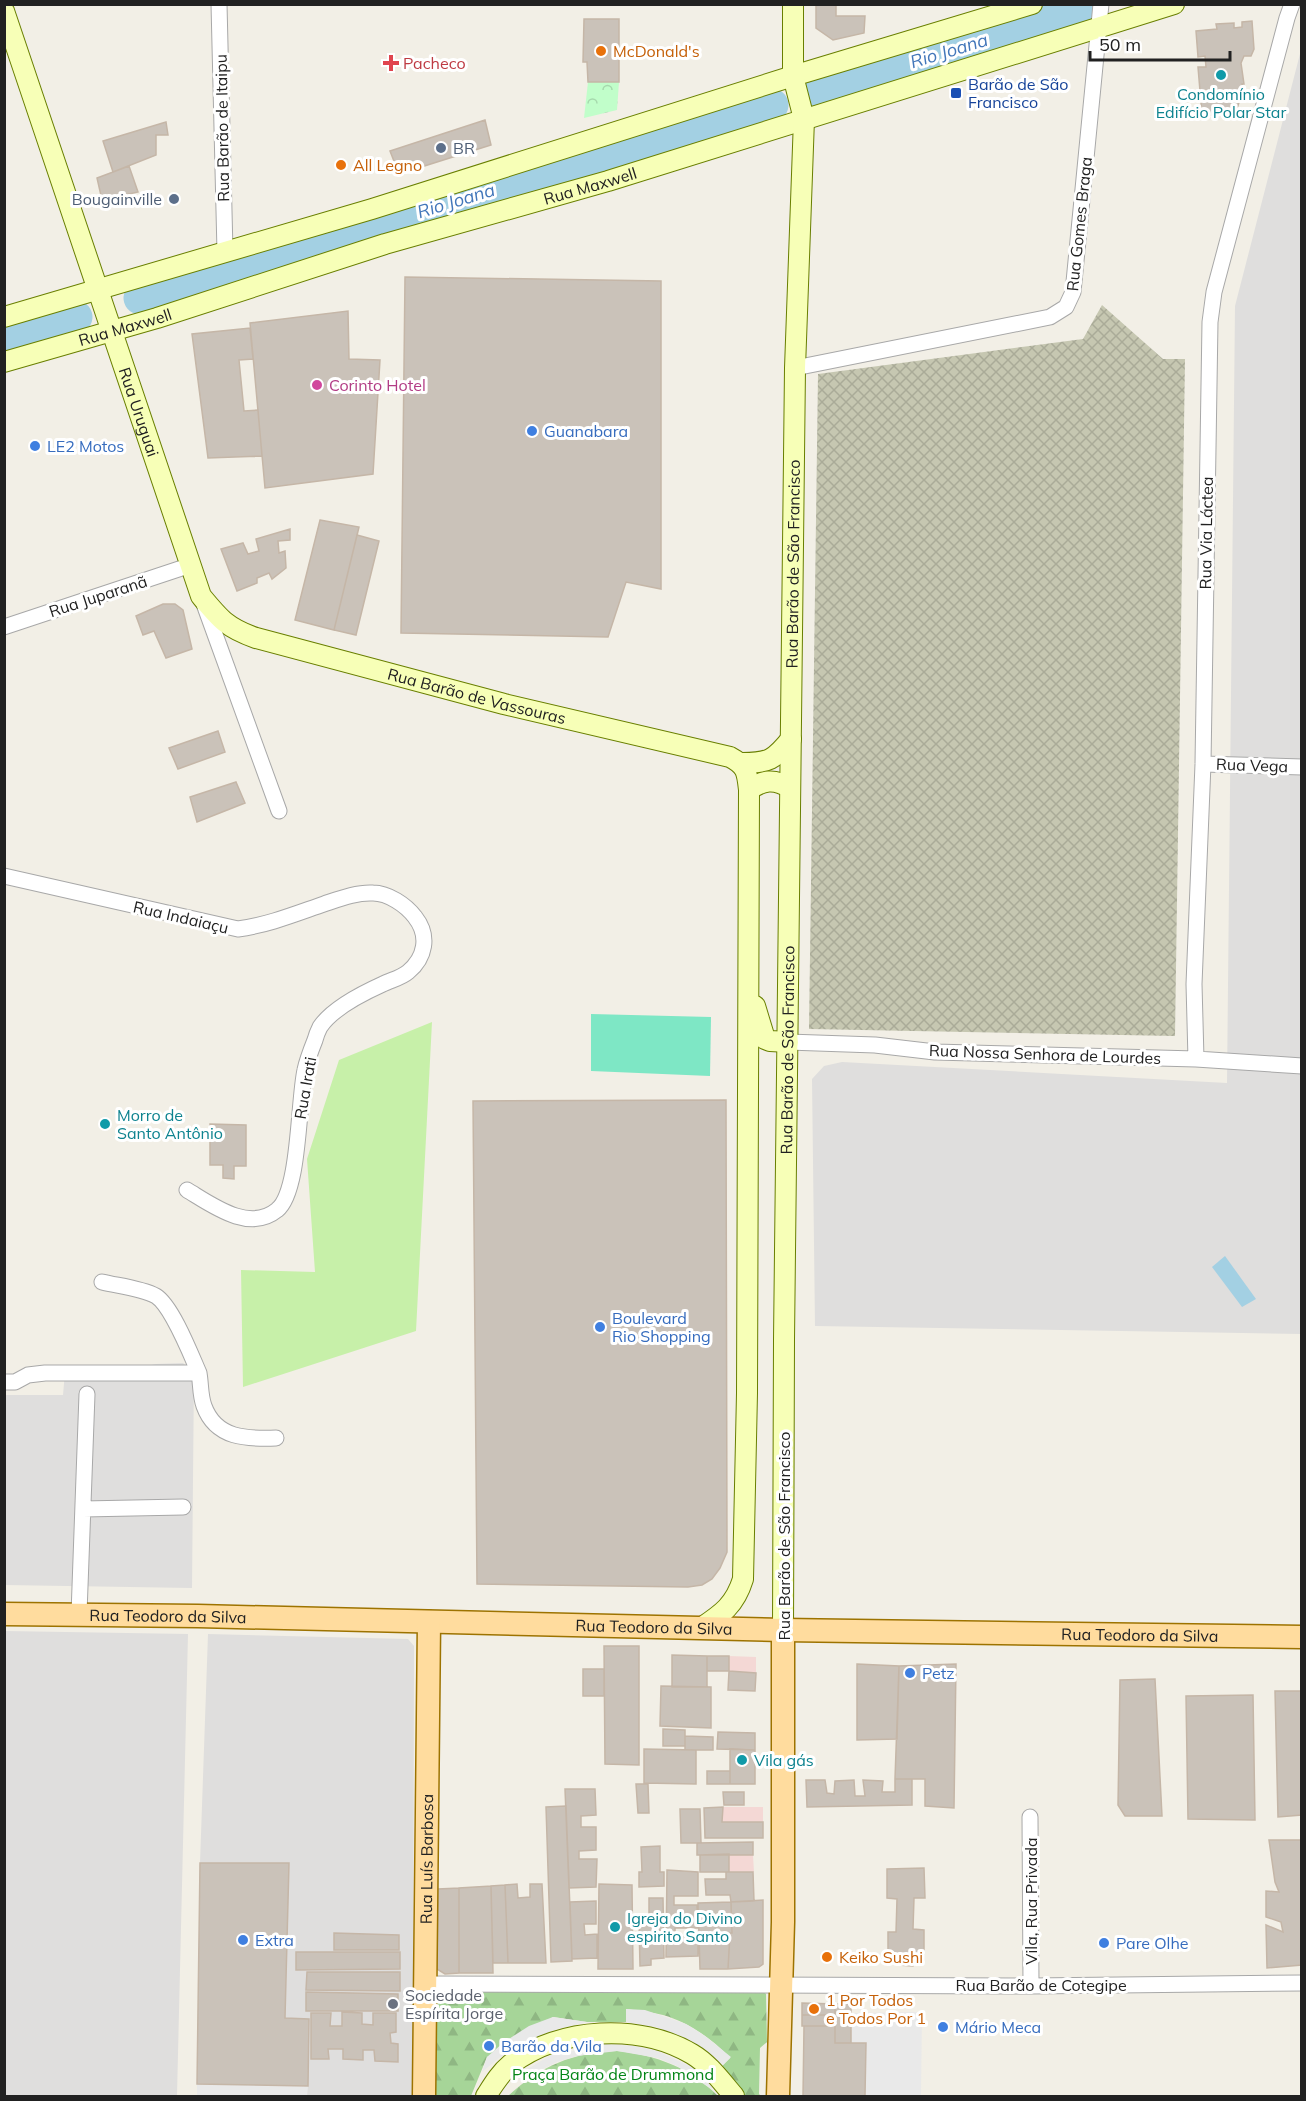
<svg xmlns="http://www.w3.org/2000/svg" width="1306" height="2101" font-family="Mulish,sans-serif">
  <defs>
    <pattern id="construction-cross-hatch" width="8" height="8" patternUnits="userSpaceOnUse" patternTransform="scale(1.5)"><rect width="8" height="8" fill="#c6c7b1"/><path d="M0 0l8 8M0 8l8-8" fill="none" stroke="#aaab98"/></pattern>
    <pattern id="forest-firs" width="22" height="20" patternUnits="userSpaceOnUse" patternTransform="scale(1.5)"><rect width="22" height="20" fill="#a6d598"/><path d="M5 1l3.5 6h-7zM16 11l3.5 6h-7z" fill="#8fb783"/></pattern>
    <pattern id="park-crowns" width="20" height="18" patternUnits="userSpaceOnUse" patternTransform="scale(1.5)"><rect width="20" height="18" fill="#c1feca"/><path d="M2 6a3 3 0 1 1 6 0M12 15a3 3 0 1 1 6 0" fill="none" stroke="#a6d9ad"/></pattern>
  </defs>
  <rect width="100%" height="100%" fill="#f2efe6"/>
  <path fill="#dfdedd" d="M1301 50V1334L815 1326 812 1079 824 1066 842 1062 1227 1083 1235 306Z
    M183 1363 194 1373 192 1588 5 1585V1395H63L65 1372 114 1373 156 1364Z
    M5 1631 188 1634 177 2096H5Z
    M208 1634 408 1639 414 1646 413 2096H307L309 2020 285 2018 289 1863H200Z"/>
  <path fill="#f4d8d5" d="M729 1656 756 1657V1673L729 1671Z
    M723 1807H763V1822H722Z
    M729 1854 753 1855 754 1872H729Z"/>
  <path fill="url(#construction-cross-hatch)" d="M1102 305 1163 359H1185L1175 1036 809 1029 818 374 1083 339Z"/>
  <path fill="#c7f0a9" d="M432 1022 416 1331 243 1387 241 1270 315 1272 307 1159 339 1060Z"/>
  <path fill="url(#forest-firs)" d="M761 1989 766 1994 767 2042 760 2048 759 2094 761 2096H744L721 2067 730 2058C713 2039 688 2022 663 2015 651 2012 638 2011 626 2009V2022H587L553 2017 487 2057 471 2096H434L436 1999 442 1991Z
    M617 2051C656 2055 691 2068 718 2096H508C542 2065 572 2053 617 2051Z"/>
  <path fill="url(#park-crowns)" d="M588 82H619L617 110 584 118Z"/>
  <path fill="#7ee7c5" d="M591 1014 711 1017 710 1076 591 1071Z"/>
  <path fill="#e9e9e9" d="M626 2009 645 2010 686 2024 705 2036 731 2057 721 2067 692 2043 675 2035 656 2027 626 2022Z
    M922 2012 921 2096H865L866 2043H851L852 2013Z
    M553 2017 587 2022 557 2029 528 2040 504 2054 482 2072 487 2057 504 2042 529 2026Z
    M606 2044 634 2046 657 2051 698 2070 715 2084 711 2089 677 2066 658 2058 617 2051 577 2056 557 2062 539 2071 522 2083 516 2076 551 2055Z
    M197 2084 308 2086 307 2096H197Z"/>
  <path fill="#a3d0e3" d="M1225 1256 1256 1299 1242 1307 1212 1267Z"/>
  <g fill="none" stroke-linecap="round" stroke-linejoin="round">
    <path stroke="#a3d0e3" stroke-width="33" d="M817 91 1080 11
      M140 298 772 105
      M4 339 76 317"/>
  </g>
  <path fill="#cac2b9" stroke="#c5b6a7" stroke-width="1.5" d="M816 4H836V16H865L864 33 833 40 816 28Z
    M584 19H619V82H588L587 62H583Z
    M1252 21 1254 49 1251 56H1244L1241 63 1244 84H1242L1243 90 1235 115H1202L1198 67H1206L1205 56 1198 57 1196 31 1217 29 1216 24 1234 23V28L1242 27V22Z
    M485 120 491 145 399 174 390 151Z
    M166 122 168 135H156V155L113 172 103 141Z
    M129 166 138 192 102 200 97 178Z
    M405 277 661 281V589L626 582 608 637 401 633Z
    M348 311 349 359 380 360 373 474 265 488 250 323Z
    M250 328 253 359 239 360 244 411 258 410 262 456 208 458 192 334Z
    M320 520 359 527 334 630 295 620Z
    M290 529V540L278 541 279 553 285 551 286 568 272 579 269 573 257 578V583L237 591 221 549 243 543 248 554 259 551 256 539Z
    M357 535 379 541 356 635 334 630Z
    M163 604H175L183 610 192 649 166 658 154 631 143 635 136 616Z
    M218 731 225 752 178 769 169 748Z
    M236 782 245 803 197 822 190 797Z
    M726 1100 727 1552 720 1568 712 1579 702 1585 688 1587 477 1584 473 1101Z
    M210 1124 246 1125V1166H234V1179L223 1178V1165H210Z
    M604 1646H639V1765L605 1764Z
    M672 1655 707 1656V1687H672Z
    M707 1656H729V1671H707Z
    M857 1664 899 1666 897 1739 857 1740Z
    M956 1664 954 1808 925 1806V1779H895L899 1666Z
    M583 1669H604V1696H583Z
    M729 1671 756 1673 755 1691 728 1690Z
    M1155 1679 1162 1816H1125L1118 1805 1120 1680Z
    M661 1686 711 1687V1728L660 1726Z
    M1275 1691H1302V1815L1278 1817Z
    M1253 1695 1255 1820 1188 1819 1186 1696Z
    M663 1729 685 1730V1746H663Z
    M718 1732 755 1733V1750L717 1749Z
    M685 1736 713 1737V1750H685Z
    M644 1749 696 1750V1784L644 1783Z
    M730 1749 755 1750V1784H730Z
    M707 1771H730V1784H707Z
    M895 1779H912V1805L807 1807 806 1780H825L827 1793 834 1794 835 1781 854 1780 855 1796H865L863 1780 883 1781 882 1792H895Z
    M636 1784H648L649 1813H638Z
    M565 1789H595L596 1815 581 1816V1827H596V1850L579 1851V1859H597L596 1887 569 1888Z
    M723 1792H744V1805H724Z
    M566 1806 572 1961 551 1962 546 1807Z
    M723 1807 722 1822H763V1838H705L704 1808Z
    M680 1809H700L701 1843H681Z
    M1269 1840H1302V1965L1267 1968 1266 1925 1283 1932 1281 1922 1266 1917V1891L1279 1892 1275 1882Z
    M753 1842V1855H697V1843Z
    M660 1846V1872H664V1886L639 1887V1872H642L641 1847Z
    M729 1854V1872H700V1855Z
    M200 1863H289L285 2018 309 2019 308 2086 197 2084Z
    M924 1868 925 1898H914L913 1929 924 1930V1960H914L913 1966 898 1965V1959L888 1960V1932H896L897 1899 887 1898V1869Z
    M667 1870 698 1872V1896H674V1905H697L698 1928H675V1937H698V1956L666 1957Z
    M726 1872H753L754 1901 731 1902 730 1895H706L705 1879H726Z
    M517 1884 518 1898 530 1897V1884H542L546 1963H508L505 1885Z
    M599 1884 632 1885 633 1969H598Z
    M505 1885 508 1963H493L491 1886Z
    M491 1886 493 1973H459V1888Z
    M459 1888V1973L445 1974 437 1969 438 1889Z
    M649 1898H663L664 1958 651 1959V1965L640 1966 639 1923H649Z
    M763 1900V1964L759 1967 728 1969 730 1933H732L731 1902Z
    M596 1901V1924H584L585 1935 597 1934V1958L572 1959 570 1902Z
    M731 1902 732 1933H730L728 1969H700L698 1903Z
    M334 1933 399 1935V1950H334Z
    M296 1952H400V1969L296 1970Z
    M307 1972H400V1991L306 1990Z
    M306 1992 398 1994V2011H306Z
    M802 2003 835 2004V2015H802Z
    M835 2004H851V2043H835Z
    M342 2012 362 2013V2024L373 2025V2013H396V2032L390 2033 391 2043 398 2044V2062L375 2061 374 2050H363V2060L343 2059V2049H328L329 2059H311V2013H331L330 2026H342Z
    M802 2015H835V2026H802Z
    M804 2026H835V2043H866L865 2096H803Z"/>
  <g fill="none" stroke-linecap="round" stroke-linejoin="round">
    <defs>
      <path id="street" d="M219 4 225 252
        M795 368 1050 317 1066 307 1073 292 1101 4
        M204 604 279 811
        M4 627 191 565
        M1203 764 1302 767
        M4 876 238 929C268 925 295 914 324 904 339 899 357 892 373 893 388 893 406 905 415 917 430 936 425 958 408 972 401 978 391 980 383 984 363 993 332 1009 320 1027 318 1031 316 1036 315 1040 311 1050 307 1060 305 1070 298 1101 300 1192 277 1210 249 1233 212 1205 187 1190
        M788 1042 875 1045 935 1052 1196 1059 1302 1066
        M1196 1059 1194 984 1203 764 1210 322 1214 292 1287 18 1292 4
        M102 1282C119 1286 141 1288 156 1296 172 1306 191 1355 199 1373
        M4 1382H15L28 1375 45 1373H199C201 1384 200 1395 204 1406 216 1439 247 1439 276 1438
        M83 1509 183 1507
        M79 1614 87 1394
        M1030 1817 1031 1986
        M424 1984 1031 1986 1302 1983"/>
      <g id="secondary">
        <path id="s1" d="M4 11 201 596C220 619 227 628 256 638L504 704 730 757C747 766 747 772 749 790L747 1393 743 1579C735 1605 722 1614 701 1628"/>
        <path d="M4 317 372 209 793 76 1032 4"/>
        <path id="s2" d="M4 362 157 318 385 244 608 181 1174 4"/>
        <path d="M742 763C769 763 774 760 791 739"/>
        <path d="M749 790C763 780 774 778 790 788"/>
        <path d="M755 1006 765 1039 770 1041 788 1042"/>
        <path id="s3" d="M783 1630 784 1340 795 368 804 119 793 76V4"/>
        <path d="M486 2096C493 2085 500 2073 511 2064 560 2027 640 2023 692 2054 709 2064 721 2081 734 2096"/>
      </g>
      <g id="primary">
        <path id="s4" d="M4 1614 198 1616 783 1630 1302 1637"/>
        <path id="s5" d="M424 2096 429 1622"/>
        <path d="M778 2096 783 1922V1630"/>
      </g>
    </defs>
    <use href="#street" stroke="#a8a8a8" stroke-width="17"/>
    <use href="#secondary" stroke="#697f00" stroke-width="22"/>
    <use href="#primary" stroke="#9d7300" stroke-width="25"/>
    <use href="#street" stroke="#fff" stroke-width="15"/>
    <use href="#secondary" stroke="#f7ffb7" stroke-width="20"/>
    <use href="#primary" stroke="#ffdc9e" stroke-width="22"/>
  </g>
  <g fill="#e8710a" stroke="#fff" stroke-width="2">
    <circle cx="601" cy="51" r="6"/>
    <circle cx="341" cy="165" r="6"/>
    <circle cx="827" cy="1957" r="6"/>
    <circle cx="814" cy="2009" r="6"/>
  </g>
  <path fill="#e0444e" stroke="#fff" stroke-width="2" d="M388 54h6v6h6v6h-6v6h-6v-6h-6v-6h6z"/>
  <g fill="#0f9aa8" stroke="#fff" stroke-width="2">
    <circle cx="1221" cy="75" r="6"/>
    <circle cx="105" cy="1124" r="6"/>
    <circle cx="742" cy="1760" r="6"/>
    <circle cx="615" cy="1927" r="6"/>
  </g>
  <rect fill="#1a4fb4" stroke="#fff" stroke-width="2" x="950" y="87" width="12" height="12" rx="3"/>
  <g fill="#5c6f8a" stroke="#fff" stroke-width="2">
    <circle cx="441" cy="148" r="6"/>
    <circle cx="174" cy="199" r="6"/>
  </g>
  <circle fill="#d1479c" stroke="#fff" stroke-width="2" cx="317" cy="385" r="6"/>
  <g fill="#3f7fe0" stroke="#fff" stroke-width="2">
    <circle cx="532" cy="431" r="6"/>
    <circle cx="35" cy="446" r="6"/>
    <circle cx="600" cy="1327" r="6"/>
    <circle cx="910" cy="1673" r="6"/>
    <circle cx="243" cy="1940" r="6"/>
    <circle cx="1104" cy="1943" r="6"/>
    <circle cx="943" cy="2027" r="6"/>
    <circle cx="489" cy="2046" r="6"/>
  </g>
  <circle fill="#6b7280" stroke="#fff" stroke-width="2" cx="393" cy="2004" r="6"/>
  <g text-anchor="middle" stroke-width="6" stroke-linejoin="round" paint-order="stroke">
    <g font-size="16" fill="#c56008" stroke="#fff" text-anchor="start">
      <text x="613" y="57">McDonald's</text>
      <text x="353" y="171">All Legno</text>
      <text x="839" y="1963">Keiko Sushi</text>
      <text x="826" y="2006">1 Por Todos<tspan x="826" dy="18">e Todos Por 1</tspan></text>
    </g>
    <g font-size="16" fill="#be3a42" stroke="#fff" text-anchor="start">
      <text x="403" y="69">Pacheco</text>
    </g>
    <g font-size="16" fill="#164399" stroke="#fff" text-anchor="start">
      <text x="968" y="90">Barão de São<tspan x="968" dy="18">Francisco</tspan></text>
    </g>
    <g font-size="16" fill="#0d838f" stroke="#fff" text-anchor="start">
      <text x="1221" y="100" text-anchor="middle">Condomínio<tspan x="1221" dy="18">Edifício Polar Star</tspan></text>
      <text x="117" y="1121">Morro de<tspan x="117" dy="18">Santo Antônio</tspan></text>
      <text x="754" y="1766">Vila gás</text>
      <text x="627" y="1924">Igreja do Divino<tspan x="627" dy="18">espirito Santo</tspan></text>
    </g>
    <g font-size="16" fill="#212121" stroke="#fff">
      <text transform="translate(222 128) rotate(-91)" y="6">Rua Barão de Itaipu</text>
      <text dy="6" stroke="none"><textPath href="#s2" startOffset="612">Rua Maxwell</textPath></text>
      <text transform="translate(1079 224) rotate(-84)" y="6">Rua Gomes Braga</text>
      <text dy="6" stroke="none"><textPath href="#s2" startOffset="126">Rua Maxwell</textPath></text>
      <text dy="6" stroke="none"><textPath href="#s1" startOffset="423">Rua Uruguai</textPath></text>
      <text transform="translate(1206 533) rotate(-89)" y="6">Rua Via Láctea</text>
      <text dy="6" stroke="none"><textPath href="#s3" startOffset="1066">Rua Barão de São Francisco</textPath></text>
      <text transform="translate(98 596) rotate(-18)" y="6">Rua Juparanã</text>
      <text dy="6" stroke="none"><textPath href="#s1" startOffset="916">Rua Barão de Vassouras</textPath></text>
      <text transform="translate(1252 765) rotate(2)" y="6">Rua Vega</text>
      <text transform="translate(181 917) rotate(13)" y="6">Rua Indaiaçu</text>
      <text dy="6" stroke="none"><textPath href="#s3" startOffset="580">Rua Barão de São Francisco</textPath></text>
      <text transform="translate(1045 1054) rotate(2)" y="6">Rua Nossa Senhora de Lourdes</text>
      <text transform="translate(305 1088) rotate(-80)" y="6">Rua Irati</text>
      <text transform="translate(784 1536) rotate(-90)" y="6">Rua Barão de São Francisco</text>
      <text dy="6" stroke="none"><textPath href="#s4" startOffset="164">Rua Teodoro da Silva</textPath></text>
      <text dy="6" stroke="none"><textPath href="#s4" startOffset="650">Rua Teodoro da Silva</textPath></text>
      <text dy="6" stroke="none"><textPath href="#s4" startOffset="1136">Rua Teodoro da Silva</textPath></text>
      <text dy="6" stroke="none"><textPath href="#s5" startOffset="237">Rua Luís Barbosa</textPath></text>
      <text transform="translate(1031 1901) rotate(-90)" y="6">Vila, Rua Privada</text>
      <text x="1041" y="1991">Rua Barão de Cotegipe</text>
    </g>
    <g font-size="16" fill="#4e5e75" stroke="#fff" text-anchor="start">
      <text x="453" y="154">BR</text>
      <text x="162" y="205" text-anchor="end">Bougainville</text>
    </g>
    <g font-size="16" fill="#b23c85" stroke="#fff" text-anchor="start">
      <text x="329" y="391">Corinto Hotel</text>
    </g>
    <g font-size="16" fill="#366cbe" stroke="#fff" text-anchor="start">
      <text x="544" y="437">Guanabara</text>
      <text x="47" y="452">LE2 Motos</text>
      <text x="612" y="1324">Boulevard<tspan x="612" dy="18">Rio Shopping</tspan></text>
      <text x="922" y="1679">Petz</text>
      <text x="255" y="1946">Extra</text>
      <text x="1116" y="1949">Pare Olhe</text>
      <text x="955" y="2033">Mário Meca</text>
      <text x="501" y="2052">Barão da Vila</text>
    </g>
    <g font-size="16" fill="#5b616d" stroke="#fff" text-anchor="start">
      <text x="405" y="2001">Sociedade<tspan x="405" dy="18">Espírita Jorge</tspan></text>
    </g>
    <g font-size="16" fill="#038516" stroke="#fff">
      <text x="613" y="2080">Praça Barão de Drummond</text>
    </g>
    <g font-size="18" font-style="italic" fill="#4377ba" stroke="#fff">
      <text transform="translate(949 51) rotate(-17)" y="6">Rio Joana</text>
      <text transform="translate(456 201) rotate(-17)" y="6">Rio Joana</text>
    </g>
  </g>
  <rect width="1306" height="2101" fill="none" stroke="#212121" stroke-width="12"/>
  <path d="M1090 51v9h140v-9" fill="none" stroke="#212121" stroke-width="3"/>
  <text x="1099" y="51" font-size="18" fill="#212121" stroke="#ffffff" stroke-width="4.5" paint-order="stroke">50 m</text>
</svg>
